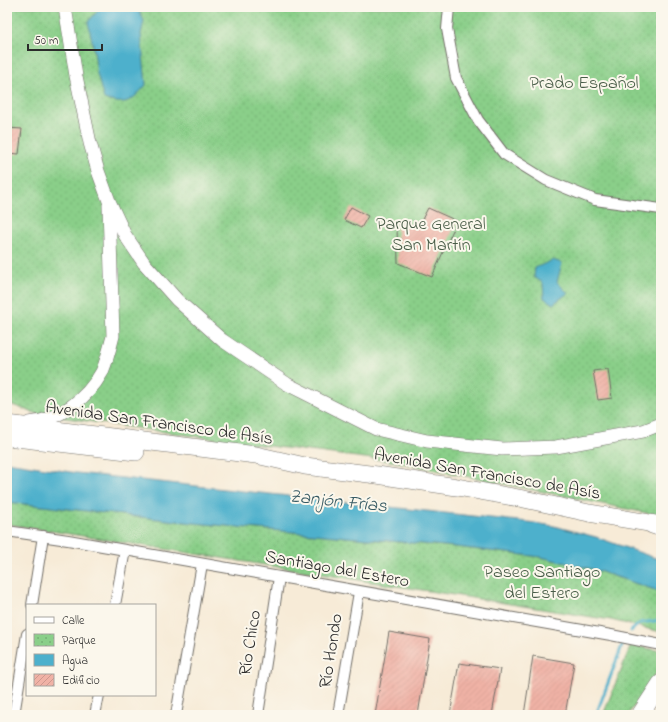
<svg xmlns="http://www.w3.org/2000/svg" width="668" height="722" font-family="'Indie Flower',sans-serif">
<style>
.park{fill:url(#park-dots);stroke:#5a7d5a}
.water{fill:#4db0cc;stroke:#3c6e7c}
.lines{fill:none;stroke-linecap:round;stroke-linejoin:round}
.stream{stroke:#4db0cc;stroke-width:3}
.building{fill:url(#building-hatch)}
.minor-casing{stroke:#726e67;stroke-width:12}
.tertiary-casing{stroke:#726e67;stroke-width:14}
.primary-casing{stroke:#726e67;stroke-width:18}
.trunk-casing{stroke:#726e67;stroke-width:18}
.minor{stroke:#fff;stroke-width:10}
.tertiary{stroke:#fff;stroke-width:13}
.primary{stroke:#fff;stroke-width:17}
.trunk{stroke:#fff;stroke-width:17}
.labels{text-anchor:middle;dominant-baseline:central;stroke-width:4;stroke-linejoin:round;paint-order:stroke}
.park-label{font-size:18px;fill:#485c47;stroke:#fbf7ec}
.street-label{font-size:18px;fill:#2b2b2b;stroke:#fbf7ec}
.water-label{font-size:19px;font-style:italic;fill:#375a63;stroke:#fbf7ec}
</style>
<defs>
<pattern id="park-dots" width="8" height="8" patternUnits="userSpaceOnUse"><rect width="8" height="8" fill="#8acf89"/><path d="M2 2h.1M6 6h.1" fill="none" stroke="#77b276" stroke-width="1.8" stroke-linecap="round"/></pattern>
<pattern id="building-hatch" width="6" height="6" patternUnits="userSpaceOnUse"><rect width="6" height="6" fill="#f0b2a6"/><path d="M-1 1l2-2M0 6l6-6M5 7l2-2" fill="none" stroke="#ce998f"/></pattern>
</defs>
<rect width="100%" height="100%" fill="#fbf7ec"/>
<filter id="ink" filterUnits="userSpaceOnUse"><feTurbulence type="fractalNoise" baseFrequency=".025" numOctaves="2"/><feDisplacementMap in="SourceGraphic" scale="8" xChannelSelector="R" yChannelSelector="G"/><feConvolveMatrix kernelMatrix="1 2 1 2 8 2 1 2 1" color-interpolation-filters="sRGB"/></filter>
<filter id="wash" filterUnits="userSpaceOnUse"><feTurbulence type="fractalNoise" baseFrequency=".012" numOctaves="4" result="noise"/><feDisplacementMap in="SourceGraphic" scale="16" xChannelSelector="R" yChannelSelector="G"/><feGaussianBlur stdDeviation="0.9" result="paint"/><feColorMatrix in="noise" values="0 0 0 0 0 0 0 0 0 0 0 0 0 0 0 0 0 1.4 0 .05"/><feComposite in="paint" operator="in"/></filter>
<g filter="url(#wash)">
<rect width="100%" height="100%" fill="#f7ebd7"/>
<!-- park -->
<g class="park">
<polygon points="7,7 661,7 661,516 397,462 229,441 37,414 7,403"/>
<polygon points="7,502 194,523 456,547 541,557 596,570 661,592 661,632 611,620 7,524"/>
<polygon points="631,645 661,651 661,666 628,715 603,715"/>
</g>
<!-- water -->
<g class="water">
<path d="M 101,7 L 137,7 L 144,21 L 141,34 L 146,85 C 131,102 126,106 104,99 L 97,74 L 94,50 L 88,22 Z"/>
<polygon points="553,260 562,263 557,282 568,293 553,304 544,298 543,283 534,277 535,268"/>
<polygon points="7,462 77,473 528,522 554,526 596,537 661,560 661,592 596,570 541,557 456,547 194,523 7,502"/>
</g>
<g class="lines">
<!-- stream -->
<g class="stream">
<polyline points="631,631 640,623 661,620"/>
<polyline points="596,715 623,643"/>
</g>
</g>
<g id="blocks">
<!-- building -->
<g class="building">
<polygon points="7,128 22,129 19,154 7,153"/>
<polygon points="351,207 368,216 361,228 344,220"/>
<polygon points="428,208 457,221 432,277 398,263 397,227 419,225"/>
<polygon points="608,369 612,398 598,400 593,371"/>
<polygon points="389,632 430,639 418,715 375,715"/>
<polygon points="533,656 574,663 565,715 524,715"/>
<polygon points="459,663 500,669 492,715 450,715"/>
</g>
</g>
</g>
<g filter="url(#ink)">
<use href="#blocks" fill-opacity="0" stroke="#726e67" stroke-width="1"/>
<g class="lines">
<defs>
<g id="minor">
<polyline points="449,7 447,29 456,78 478,120 504,154 546,180 595,200 661,209"/>
<polyline points="7,531 68,540 611,635 661,645"/>
<polyline points="32,605 43,536"/>
<polyline points="115,605 125,550"/>
<polyline points="14,715 27,634"/>
<polyline points="95,715 99,695"/>
<polyline points="176,715 202,564"/>
<polyline points="258,715 279,577"/>
<polyline points="338,715 359,592"/>
</g>
<g id="tertiary">
<polyline points="65,7 76,76 90,143 98,171 109,201 125,235 144,263 177,300 222,340 287,384 376,429 427,441 502,449 556,447 643,431 661,424"/>
<path d="M 29,423 C 59,420 87,399 102,372 C 107,360 110,348 113,336 L 109,206"/>
</g>
<g id="primary">
<polyline points="7,424 256,455 305,466 377,475 457,487 524,499 589,513 661,525"/>
<polyline points="7,437 136,452"/>
</g>
<g id="trunk">
<polyline points="652,525 661,528"/>
<polyline points="640,715 661,683"/>
</g>
</defs>
<!-- minor casing -->
<use href="#minor" class="minor-casing"/>
<!-- tertiary casing -->
<use href="#tertiary" class="tertiary-casing"/>
<!-- primary casing -->
<use href="#primary" class="primary-casing"/>
<!-- trunk casing -->
<use href="#trunk" class="trunk-casing"/>
<!-- minor -->
<use href="#minor" class="minor"/>
<!-- tertiary -->
<use href="#tertiary" class="tertiary"/>
<!-- primary -->
<use href="#primary" class="primary"/>
<!-- trunk -->
<use href="#trunk" class="trunk"/>
</g>
</g>
<g class="labels">
<!-- park labels -->
<g class="park-label">
<text x="584" y="84">Prado Español</text>
<text x="431" y="225">Parque General<tspan x="431" dy="21">San Martín</tspan></text>
<text x="542" y="573">Paseo Santiago<tspan x="542" dy="21">del Estero</tspan></text>
</g>
<!-- street labels -->
<g class="street-label">
<text transform="translate(159 424) rotate(8)">Avenida San Francisco de Asís</text>
<text transform="translate(487 475) rotate(10)">Avenida San Francisco de Asís</text>
<text transform="translate(337 570) rotate(10)">Santiago del Estero</text>
<text transform="translate(251 643) rotate(-81)">Río Chico</text>
<text transform="translate(332 651) rotate(-81)">Río Hondo</text>
</g>
<!-- water labels -->
<g class="water-label">
<text transform="translate(338 502) rotate(6)">Zanjón Frías</text>
</g>
</g>
<!-- margin -->
<rect width="668" height="722" fill="none" stroke="#fbf7ec" stroke-width="24"/>
<!-- legend -->
<rect x="26" y="604" width="130" height="92" fill="#fbf7ec" stroke="#a8a59f"/>
<rect x="34" y="617" width="20" height="6" fill="#ffffff" stroke="#a8a59f"/>
<text x="62" y="624" font-size="12" fill="#2b2b2b">Calle</text>
<rect x="34" y="634" width="20" height="12" fill="url(#park-dots)" stroke="#a8a59f"/>
<text x="62" y="644" font-size="12" fill="#2b2b2b">Parque</text>
<rect x="34" y="654" width="20" height="12" fill="#4db0cc" stroke="#a8a59f"/>
<text x="62" y="664" font-size="12" fill="#2b2b2b">Agua</text>
<rect x="34" y="674" width="20" height="12" fill="url(#building-hatch)" stroke="#a8a59f"/>
<text x="62" y="684" font-size="12" fill="#2b2b2b">Edificio</text>
<!-- scale -->
<path d="M28 44v6h74v-6" fill="none" stroke="#2b2b2b" stroke-width="2"/>
<text x="34" y="44" font-size="12" fill="#2b2b2b" stroke="#fbf7ec" stroke-width="3" paint-order="stroke">50 m</text>
</svg>
